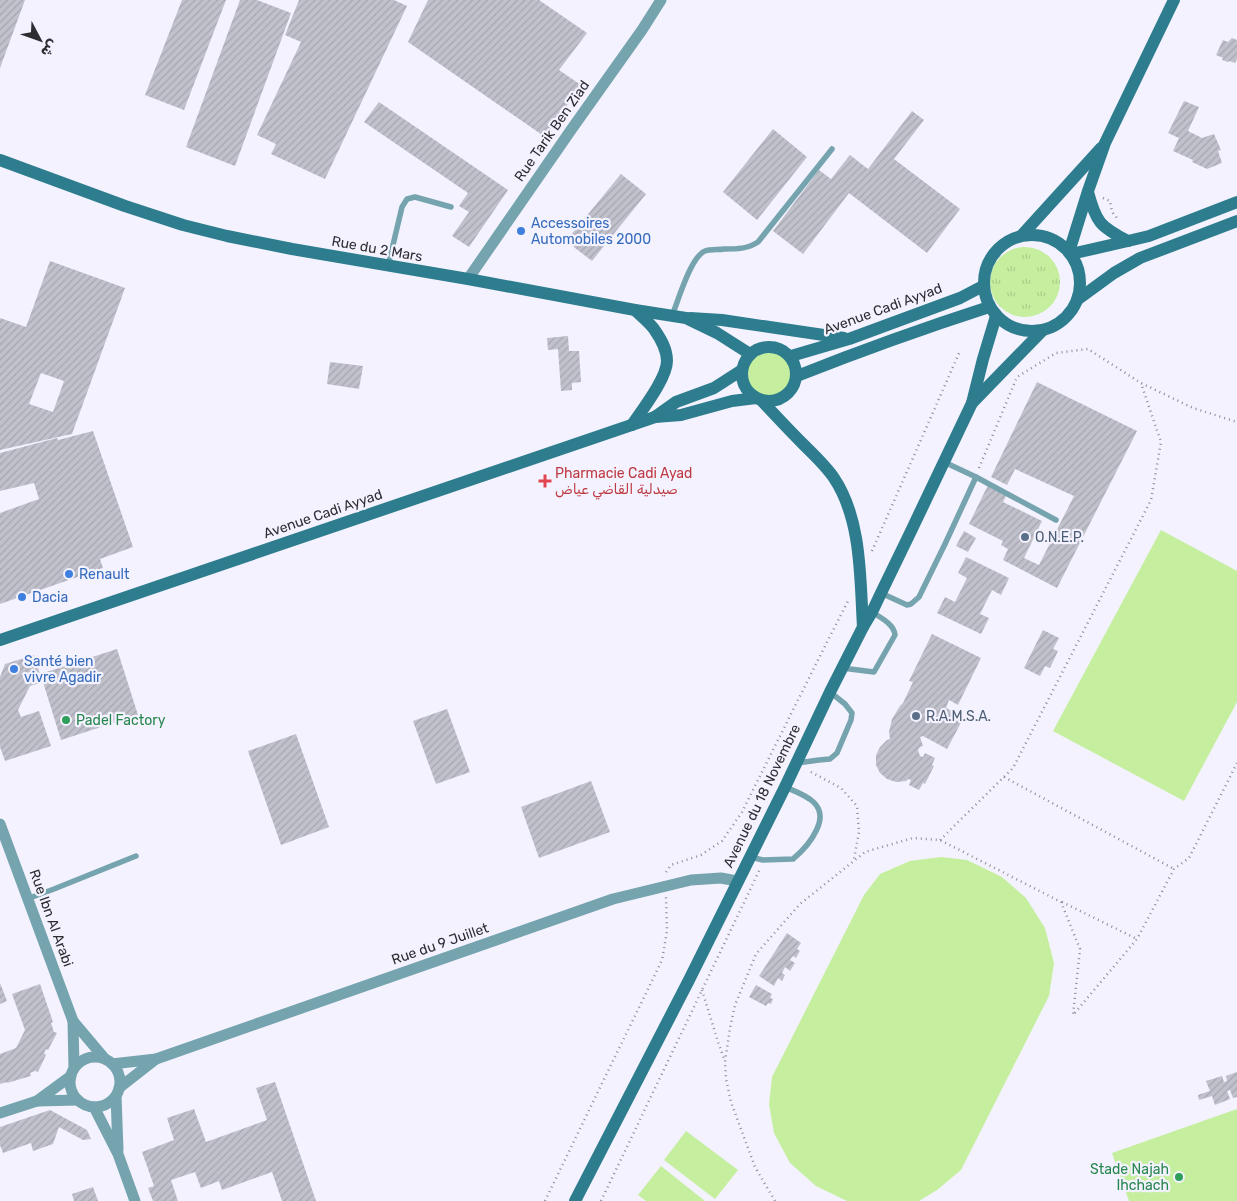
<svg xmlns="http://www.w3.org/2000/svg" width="1237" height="1201" font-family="Rubik,'Noto Naskh Arabic',sans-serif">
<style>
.grass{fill:url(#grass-tufts)}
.park{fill:#c5ef9e}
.building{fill:url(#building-hatch);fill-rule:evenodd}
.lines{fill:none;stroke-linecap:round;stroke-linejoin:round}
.path{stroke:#8e8d95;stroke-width:2.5;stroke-dasharray:1 4;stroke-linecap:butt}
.lane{stroke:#75a4af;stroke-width:5.5}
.street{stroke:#75a4af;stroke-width:11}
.secondary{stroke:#2e7d8e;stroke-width:12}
.shop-dot{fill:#3f7fe0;stroke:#f3f2fe;stroke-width:2}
.health-dot{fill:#e0444e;stroke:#f3f2fe;stroke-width:2}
.service-dot{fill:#5c6f8a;stroke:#f3f2fe;stroke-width:2}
.leisure-dot{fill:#2e9e5b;stroke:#f3f2fe;stroke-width:2}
.labels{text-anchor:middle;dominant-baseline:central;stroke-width:4.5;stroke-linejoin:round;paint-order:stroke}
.street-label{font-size:14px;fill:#2e2d32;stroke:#f3f2fe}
.shop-label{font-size:14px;fill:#366cbe;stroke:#f3f2fe;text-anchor:start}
.health-label{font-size:14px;fill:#be3a42;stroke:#f3f2fe;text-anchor:start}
.service-label{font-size:14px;fill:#4e5e75;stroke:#f3f2fe;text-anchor:start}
.leisure-label{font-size:14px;fill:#27864d;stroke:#f3f2fe;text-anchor:start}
</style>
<defs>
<pattern id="grass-tufts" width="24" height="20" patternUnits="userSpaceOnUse" patternTransform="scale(1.25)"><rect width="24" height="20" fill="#c5ef9e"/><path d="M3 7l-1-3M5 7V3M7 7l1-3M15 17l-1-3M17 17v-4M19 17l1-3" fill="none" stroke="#aacd89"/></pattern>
<pattern id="building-hatch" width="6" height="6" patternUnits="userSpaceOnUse" patternTransform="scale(1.25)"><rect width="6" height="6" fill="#c1c1cc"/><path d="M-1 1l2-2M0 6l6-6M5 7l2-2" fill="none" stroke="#a6a6b0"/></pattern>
</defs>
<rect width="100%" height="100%" fill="#f3f2fe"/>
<!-- grass -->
<circle class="grass" cx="1025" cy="282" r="35"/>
<!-- park -->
<g class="park">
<circle cx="769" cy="375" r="23"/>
<polygon points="1161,530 1237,571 1237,702 1184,801 1053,731"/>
<polygon points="941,857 967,860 1002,877 1026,898 1045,928 1054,963 1049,996 961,1170 937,1190 919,1201 847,1201 816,1186 790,1163 774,1133 769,1104 772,1077 864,895 880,874 910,861"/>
<polygon points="1237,1109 1237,1201 1129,1201 1112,1153"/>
<polygon points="686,1131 738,1170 715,1199 664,1160"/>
<polygon points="661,1166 705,1201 646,1201 638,1195"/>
</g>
<!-- building -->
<g class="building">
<polygon points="0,0 25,0 0,68"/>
<polygon points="182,0 226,0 184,110 145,95"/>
<polygon points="240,0 257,0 291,13 235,166 186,147"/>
<polygon points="299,0 394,0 407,6 325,179 271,154 276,144 257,135 301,42 285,35"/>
<polygon points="428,0 539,0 587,33 559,70 581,85 545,137 408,42"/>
<polygon points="1232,38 1237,40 1237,59 1235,63 1229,61 1228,62 1222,60 1223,58 1216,55 1223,40 1228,42"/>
<polygon points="1184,101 1199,107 1188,131 1202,138 1214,134 1221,150 1218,151 1222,163 1207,169 1192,162 1193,160 1173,151 1179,138 1168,133"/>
<polygon points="379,102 508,190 469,247 452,236 469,212 459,206 468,193 364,122"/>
<polygon points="912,111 924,120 894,159 960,209 927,253 849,193 803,254 773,231 819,170 831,179 850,155 868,169"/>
<polygon points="773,129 807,157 757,220 723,192"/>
<polygon points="621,174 646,194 592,261 566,241"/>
<path d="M 50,261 L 125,288 L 72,434 L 0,450 L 0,318 L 26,327 ZM 41,373 L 64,381 L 53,412 L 29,404 Z"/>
<polygon points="568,336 569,351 579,351 581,382 572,383 572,390 561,391 558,349 548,350 547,338"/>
<polygon points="330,362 363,366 359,389 327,384"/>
<polygon points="1037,382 1137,431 1057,588 1003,560 1008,549 1001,545 1003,541 969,524 988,485 1007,494 1003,502 1042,521 1024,558 1039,565 1074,496 1015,469 1007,485 991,477"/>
<polygon points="93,431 133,547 100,559 103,568 0,604 0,513 39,499 34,483 0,491 0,453 57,438 58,440"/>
<polygon points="964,531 976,538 968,552 956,546"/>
<polygon points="966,557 1009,578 1001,595 992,590 980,614 989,618 981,634 937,613 945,597 955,602 967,578 958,573"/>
<polygon points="1043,630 1059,638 1053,649 1058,651 1050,668 1045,666 1040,676 1024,668"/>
<polygon points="932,634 981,658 958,705 949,700 946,708 964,717 947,749 923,736 920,737 923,746 920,747 918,750 920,756 923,757 925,753 935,758 932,765 934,766 925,784 923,783 919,790 909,785 911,780 908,779 906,781 896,782 887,779 880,773 876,765 876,755 880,747 887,740 890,739 889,732 892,719 900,706 903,703 913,682 909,681"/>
<polygon points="117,649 138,715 61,740 43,682 30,686 18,710 21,717 39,711 51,746 5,761 0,747 0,677 5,664 34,655 40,674"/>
<polygon points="447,709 470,772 436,784 413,721"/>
<polygon points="296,734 329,827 281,845 248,751"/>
<polygon points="591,781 610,832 539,858 521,807"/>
<polygon points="787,933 801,943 797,949 800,951 796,958 793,956 790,960 795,963 790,971 785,967 782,973 785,975 782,981 778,978 774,986 759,976"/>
<polygon points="0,983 7,1001 0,1004"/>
<polygon points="40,984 53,1022 51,1023 54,1032 57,1033 48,1050 46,1049 44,1053 46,1055 38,1072 35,1071 30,1073 31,1076 7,1083 7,1082 0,1084 0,1054 16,1048 25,1030 12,994"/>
<polygon points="756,985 772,994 770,998 773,999 771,1004 768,1003 766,1006 749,997"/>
<polygon points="1237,1072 1237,1097 1233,1098 1230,1090 1227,1091 1230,1099 1215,1105 1212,1096 1199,1100 1198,1095 1210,1091 1206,1081 1222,1076 1224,1082 1227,1081 1226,1076"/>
<polygon points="275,1082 316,1201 282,1201 272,1172 222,1190 219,1181 201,1188 195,1172 171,1180 178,1201 153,1201 148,1188 154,1186 142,1152 174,1140 167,1118 194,1109 206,1142 267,1120 256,1088"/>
<polygon points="50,1110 87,1130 91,1139 83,1140 59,1127 53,1144 33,1151 31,1143 3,1153 0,1145 0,1127"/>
<polygon points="93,1187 98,1201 74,1201 72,1194"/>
</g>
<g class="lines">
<!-- path -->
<g class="path">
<polyline points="1103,198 1110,201 1112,212 1117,218"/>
<polyline points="979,468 1017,377 1056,353 1088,349 1141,383 1193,408 1237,422"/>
<polyline points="872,551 960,351"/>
<polyline points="811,772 841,788 857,806 859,832 854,859"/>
<polyline points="1004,777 1174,869"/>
<polyline points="940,840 1013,768 1151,500 1161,442 1141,383"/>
<polyline points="666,872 671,865 701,855 722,841 742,812 824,648 848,601"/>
<polyline points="1062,902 1137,939"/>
<polyline points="702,990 718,1042 725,1061"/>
<polyline points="545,1201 662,960 667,931 666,897"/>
<polyline points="601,1201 760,869"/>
<polyline points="775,1201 755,1167 731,1102 726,1079 725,1062 730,1028 735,1005 756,954 800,904 865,852 913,838 940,840 1061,902 1080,949 1073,1015 1137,939 1174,869 1189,858 1237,763"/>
</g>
<!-- lane -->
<g class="lane">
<polyline points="388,266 402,207 407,199 415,197 451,207"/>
<path d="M 672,316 C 678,301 691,256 705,251 C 710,249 719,250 724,249 C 737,249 747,249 758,242 L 832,149"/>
<polyline points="944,462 976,477 1056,520"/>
<polyline points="881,593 907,605 911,604 919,597 945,544 976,477"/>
<path d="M 842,668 L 874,672 L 895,635 C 894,624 881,618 872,612"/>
<polyline points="797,763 819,760 830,759 837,753 851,720 852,713 845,704 830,692"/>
<path d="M 750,857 L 763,860 L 793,859 C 804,850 811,842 817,829 C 829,803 804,795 785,787"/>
<polyline points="27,899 54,889 136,856"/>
</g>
<!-- street -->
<g class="street">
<polyline points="468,279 571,130 642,30 661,0"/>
<polyline points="0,824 73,1021 74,1068"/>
<polyline points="73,1021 105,1059"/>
<circle cx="95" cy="1082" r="25"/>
<polyline points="112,1064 156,1059 613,899 691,880 721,878 737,881"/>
<polyline points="119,1088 156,1059"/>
<polyline points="116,1096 118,1150"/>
<polyline points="37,1101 78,1100"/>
<polyline points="94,1107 118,1154 135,1201"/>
<polyline points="0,1113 37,1101 71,1076"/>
</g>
<!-- secondary -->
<g class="secondary">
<polyline points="0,160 125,206 183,225 227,236 292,249 468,279 635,310 686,318 717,333 750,354"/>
<path d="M 1088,192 C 1096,222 1100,227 1128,241"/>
<circle cx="1032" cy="283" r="48"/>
<polyline points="1022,235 1101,148"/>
<polyline points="1069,252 1088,191 1105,143 1174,0"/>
<polyline points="1071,254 1128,241 1149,236 1237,202"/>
<polyline points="1077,300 1114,273 1140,258 1237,221"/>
<polyline points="690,318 722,320 844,338"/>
<circle cx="769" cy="374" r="27"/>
<polyline points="791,356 849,339 960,298 983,286"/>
<path d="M 797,376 C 860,351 924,328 989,307"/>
<path d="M 761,400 C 775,415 789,430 803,444 C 814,455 826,466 834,478 C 862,520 860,579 863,627"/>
<polyline points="972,403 1043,330"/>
<polyline points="655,417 676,402 714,388 742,370"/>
<path d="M 632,425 C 642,410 667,378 667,361 C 667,349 661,339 654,329 C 649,322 641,316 635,310"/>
<polyline points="0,640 655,417 681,415 732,401 756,398"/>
<polyline points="575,1201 689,980 785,787 830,692 863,627 872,612 881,593 912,529 972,403 983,359 996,316"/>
</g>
</g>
<!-- markers -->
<g class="shop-dot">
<circle cx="521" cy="231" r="5"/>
<circle cx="69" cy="574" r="5"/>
<circle cx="22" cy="597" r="5"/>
<circle cx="14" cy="669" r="5"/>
</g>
<path class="health-dot" d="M542.5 473.5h5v5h5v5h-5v5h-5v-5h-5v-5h5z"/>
<g class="service-dot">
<circle cx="1025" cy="537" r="5"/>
<circle cx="916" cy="716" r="5"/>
</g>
<g class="leisure-dot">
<circle cx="66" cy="720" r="5"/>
<circle cx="1179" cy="1177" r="5"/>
</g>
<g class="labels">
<!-- street labels -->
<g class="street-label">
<text transform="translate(552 131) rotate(-55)">Rue Tarik Ben Ziad</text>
<text transform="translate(377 249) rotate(10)">Rue du 2 Mars</text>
<text transform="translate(883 309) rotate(-20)">Avenue Cadi Ayyad</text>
<text transform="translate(323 514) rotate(-19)">Avenue Cadi Ayyad</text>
<text transform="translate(762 796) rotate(-64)">Avenue du 18 Novembre</text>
<text transform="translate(51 918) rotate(70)">Rue Ibn Al Arabi</text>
<text transform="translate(440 944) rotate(-19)">Rue du 9 Juillet</text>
</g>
<!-- shop labels -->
<g class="shop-label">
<text x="531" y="223">Accessoires<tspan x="531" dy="16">Automobiles 2000</tspan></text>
<text x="79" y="574">Renault</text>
<text x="32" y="597">Dacia</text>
<text x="24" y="661">Santé bien<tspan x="24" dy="16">vivre Agadir</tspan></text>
</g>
<!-- health labels -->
<g class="health-label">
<text x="555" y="473">Pharmacie Cadi Ayad<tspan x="555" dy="16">صيدلية القاضي عياض</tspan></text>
</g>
<!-- service labels -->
<g class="service-label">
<text x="1035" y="537">O.N.E.P.</text>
<text x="926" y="716">R.A.M.S.A.</text>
</g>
<!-- leisure labels -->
<g class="leisure-label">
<text x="76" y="720">Padel Factory</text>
<text x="1169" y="1169" text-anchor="end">Stade Najah<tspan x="1169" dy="16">Ihchach</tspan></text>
</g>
</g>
<!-- north arrow -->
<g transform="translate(40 40) rotate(131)" stroke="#f3f2fe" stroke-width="4" paint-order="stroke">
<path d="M0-4L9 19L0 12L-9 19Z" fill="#2e2d32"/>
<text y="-8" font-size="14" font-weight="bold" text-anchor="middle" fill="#2e2d32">ش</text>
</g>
</svg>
